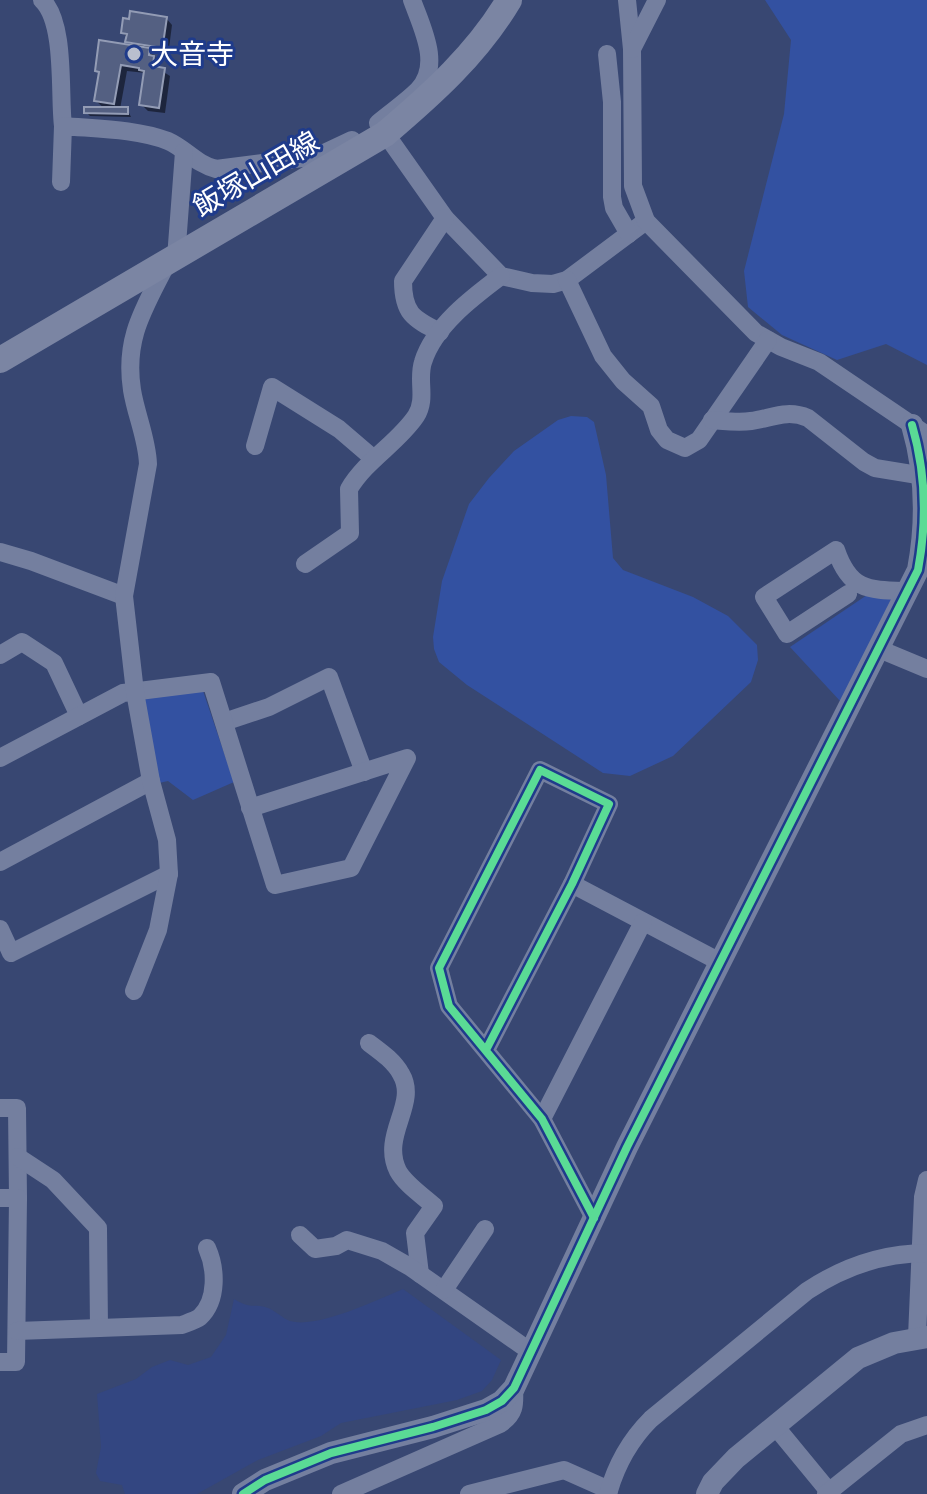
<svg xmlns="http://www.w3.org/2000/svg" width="927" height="1494" font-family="Karla,'Noto Sans JP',sans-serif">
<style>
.green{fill:#3351a1}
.water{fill:#334681}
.shadow{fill:#0007}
.building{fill:#546082;stroke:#939cb5;stroke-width:2}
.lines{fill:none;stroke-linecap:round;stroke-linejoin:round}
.minor{stroke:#747f9f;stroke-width:18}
.tertiary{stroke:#747f9f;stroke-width:22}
.secondary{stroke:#7b85a3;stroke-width:26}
.cycleway-casing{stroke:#1f3b8b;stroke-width:13}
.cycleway{stroke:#5adb95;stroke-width:8}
.poi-dot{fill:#b9bfce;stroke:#1f3b8b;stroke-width:3}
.labels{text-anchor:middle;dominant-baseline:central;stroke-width:6;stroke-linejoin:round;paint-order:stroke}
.poi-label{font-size:28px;fill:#fff;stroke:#1f3b8b;text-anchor:start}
.street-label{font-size:28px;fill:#fff;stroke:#1f3b8b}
</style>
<rect width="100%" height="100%" fill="#384772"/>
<!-- green -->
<g class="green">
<polygon points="765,0 927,0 927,365 886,344 837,360 782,335 748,307 744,271 784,114 791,40"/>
<polygon points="571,416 587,417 594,422 606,475 613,558 623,570 693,597 728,616 757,645 758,660 751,682 673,756 630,776 603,773 467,685 439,662 434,649 433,637 442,581 469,504 489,478 514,451 558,420"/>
<polygon points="867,595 893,599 841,702 790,647"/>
<polygon points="202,688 234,782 193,800 168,781 159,783 142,703 146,694"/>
</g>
<!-- water -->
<path class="water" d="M 403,1289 L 501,1360 L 492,1380 L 482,1391 L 457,1400 L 341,1423 L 321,1436 L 258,1460 L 197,1494 L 125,1494 L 122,1485 L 100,1481 L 96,1473 L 101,1447 L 97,1394 L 136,1379 L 152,1367 L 170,1360 L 188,1365 L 211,1357 L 226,1335 L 234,1299 C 252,1310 254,1303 268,1308 C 276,1311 282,1318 290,1321 C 317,1329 377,1300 403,1289 Z"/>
<!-- shadow -->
<polygon class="shadow" points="166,18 172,25 168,56 150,50 160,64 159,69 170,76 165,113 148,111 141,104 146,73 127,71 120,109 127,109 131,117 90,116 86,112 105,109 96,101 100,74 97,70 133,47 123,32"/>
<!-- building -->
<g class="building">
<polygon points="130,11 167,17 162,51 157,50 157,47 125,42 127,34 121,33 123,18 129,19"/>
<polygon points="99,40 150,48 149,55 154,56 153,66 165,68 159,108 139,105 144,71 139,70 139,68 121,65 114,104 94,101 99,72 95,71"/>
<polygon points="84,107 128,107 128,114 84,113"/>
</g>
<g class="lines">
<!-- minor -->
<g class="minor">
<path d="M 42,0 C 66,23 59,94 63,126"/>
<path d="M 412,0 C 422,28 442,65 418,90 C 406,102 391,112 378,123 L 445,218 L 501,276 L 532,283 L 553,284 L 567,280 L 646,221"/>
<polyline points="627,0 632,49 633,186 646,221 756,333 781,347 819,362 927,435"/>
<polyline points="632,49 657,0"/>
<polyline points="607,54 612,102 612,197 614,208 629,234"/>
<path d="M 61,182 L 63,126 C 98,129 136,129 168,141 C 186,149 196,164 216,169 L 318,156 L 352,140"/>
<polyline points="176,258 184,152"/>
<polyline points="567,280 603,356 623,381 651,406 659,430 667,440 685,448 699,440 768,340"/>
<path d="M 440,332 C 413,319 403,313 403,281 L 445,218"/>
<path d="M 712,420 C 725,421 738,423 751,421 C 772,418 787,409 808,418 L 864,462 L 875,468 L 924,476"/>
<polyline points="255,446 272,387 339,429 374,459"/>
<polyline points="0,552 31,561 124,596"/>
<path d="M 305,564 L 350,533 L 349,489 C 366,460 398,443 416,416 C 427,399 417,380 423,362 C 434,326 473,297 501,276"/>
<path d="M 848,594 L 787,634 L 764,597 L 836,550 C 850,591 868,590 908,591"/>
<polyline points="879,649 927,669"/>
<polyline points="0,655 22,642 54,663 79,716"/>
<polyline points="224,722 269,707 329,677 364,772"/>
<polyline points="0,758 123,693 211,682 275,885 351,868 407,758 250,808"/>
<polyline points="0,862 151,781"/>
<polyline points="572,884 720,962"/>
<polyline points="0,929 11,953 169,874"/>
<path d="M 134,991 L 158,930 L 169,874 L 167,840 L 151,781 L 135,692 L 124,596 L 148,464 C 147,438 136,415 132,390 C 124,338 144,309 166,265"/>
<path d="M 369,1043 C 381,1052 394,1061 401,1074 C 419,1104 380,1135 398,1171 C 405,1184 423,1196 434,1206 L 415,1233 L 420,1274"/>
<polyline points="486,1050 572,884 609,804 540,770 439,968 449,1006 542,1119 594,1218"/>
<polyline points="0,1108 17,1108 18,1198"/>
<polyline points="542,1119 643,922"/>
<polyline points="18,1157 53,1180 98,1228 99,1328"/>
<polyline points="0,1198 18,1198 16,1362 0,1362"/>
<polyline points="300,1235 315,1249 336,1246 347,1240 382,1251 410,1267 531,1352"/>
<polyline points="444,1290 485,1229"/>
<path d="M 17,1331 L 182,1325 C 187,1323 196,1320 200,1317 C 218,1300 216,1268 207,1248"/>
<polyline points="917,1337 923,1197 927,1180"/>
<polyline points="775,1426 831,1494"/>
<path d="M 341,1494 L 500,1424 C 515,1414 515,1405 514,1388"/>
<polyline points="469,1494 564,1470 609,1490"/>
<path d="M 608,1494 C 616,1465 630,1440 651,1419 L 807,1291 C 843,1267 883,1253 927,1253"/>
<polyline points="826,1494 901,1434 927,1425"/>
</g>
<!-- tertiary -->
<g class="tertiary">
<path d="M 243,1494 L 265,1480 L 331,1453 L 433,1427 L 486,1410 L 502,1401 L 514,1388 L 627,1147 L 918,570 C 927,522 926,473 912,425"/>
<polyline points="707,1494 713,1482 736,1458 858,1358 894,1343 927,1337"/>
</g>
<!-- secondary -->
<path class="secondary" d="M 0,360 L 385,134 C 432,94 477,54 509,0"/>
<defs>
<g id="cycleway">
<polyline points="486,1050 572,884 609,804 540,770 439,968 449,1006 542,1119 594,1218"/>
<path d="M 243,1494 L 265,1480 L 331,1453 L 433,1427 L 486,1410 L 502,1401 L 514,1388 L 627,1147 L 918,570 C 927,522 926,473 912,425"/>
</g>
</defs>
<!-- cycleway casing -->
<use href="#cycleway" class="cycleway-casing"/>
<!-- cycleway -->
<use href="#cycleway" class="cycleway"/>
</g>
<!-- markers -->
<circle class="poi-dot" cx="134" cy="54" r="8"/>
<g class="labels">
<!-- poi labels -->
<g class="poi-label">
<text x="150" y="54">大音寺</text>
</g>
<!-- street labels -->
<g class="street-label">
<text transform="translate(256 174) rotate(-30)">飯塚山田線</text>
</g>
</g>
</svg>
